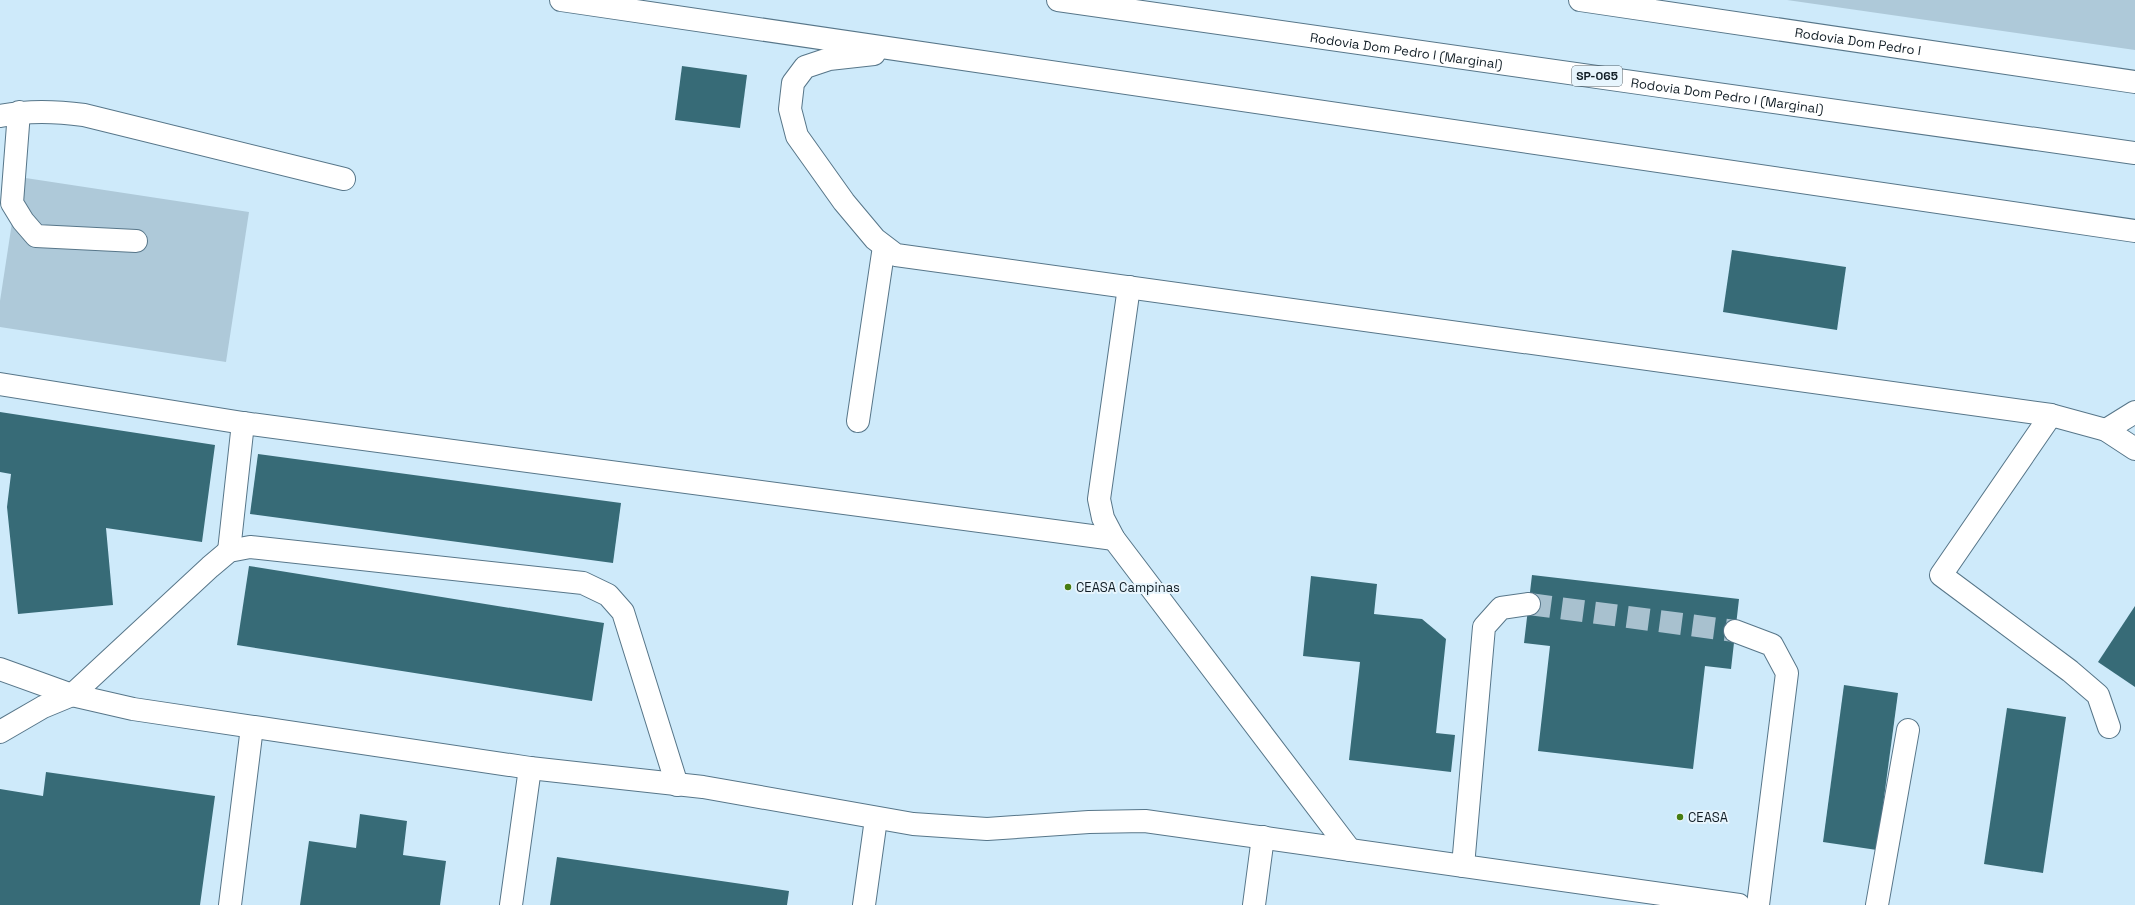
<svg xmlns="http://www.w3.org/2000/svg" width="2135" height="905" font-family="'Space Grotesk',sans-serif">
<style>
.green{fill:#aec9d9}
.building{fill:#376b77}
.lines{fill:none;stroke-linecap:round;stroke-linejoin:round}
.minor-tunnel{stroke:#a8c1cf;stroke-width:22;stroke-dasharray:22 11;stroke-linecap:butt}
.minor-casing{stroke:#577689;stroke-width:24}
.highway-casing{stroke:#577689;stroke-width:24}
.minor{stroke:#fff;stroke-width:22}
.highway{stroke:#fff;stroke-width:22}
.poi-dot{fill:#477d11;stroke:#e7f5fd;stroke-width:1.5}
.labels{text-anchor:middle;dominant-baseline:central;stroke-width:4;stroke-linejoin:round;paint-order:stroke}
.shield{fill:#e7f5fd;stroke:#515e66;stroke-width:1}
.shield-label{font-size:12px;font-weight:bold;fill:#111d25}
.street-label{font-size:13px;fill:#111d25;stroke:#e7f5fd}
.poi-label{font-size:13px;fill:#111d25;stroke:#e7f5fd;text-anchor:start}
</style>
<rect width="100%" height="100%" fill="#ceeafa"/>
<!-- green -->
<g class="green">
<polygon points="1787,0 2135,0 2135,50"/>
<polygon points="19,177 249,212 226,362 0,327 0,301"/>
</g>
<!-- building -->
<g class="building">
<polygon points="682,66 747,75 740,128 675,120"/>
<polygon points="1732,250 1846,267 1837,330 1723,312"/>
<polygon points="0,412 215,445 202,542 106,528 113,605 18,614 7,507 11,474 0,472"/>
<polygon points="258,454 621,503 613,563 250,514"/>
<polygon points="249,566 604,623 592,701 237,645"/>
<polygon points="1532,575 1739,599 1731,669 1705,666 1693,769 1538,751 1550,646 1524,643"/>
<polygon points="1311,576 1377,584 1374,614 1422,619 1446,639 1436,733 1455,735 1451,772 1349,760 1360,662 1303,656"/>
<polygon points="2135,606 2135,687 2098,662"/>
<polygon points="1844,685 1898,693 1877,850 1823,842"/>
<polygon points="2007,708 2066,717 2043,873 1984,864"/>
<polygon points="46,772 215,796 200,905 0,905 0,789 43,796"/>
<polygon points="360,814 407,821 403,855 446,861 440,905 300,905 309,841 356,848"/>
<polygon points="557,857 789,891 787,905 550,905"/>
</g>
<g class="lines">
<!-- minor-tunnel -->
<polyline class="minor-tunnel" points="1529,604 1735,631"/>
<defs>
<g id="minor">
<polyline points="561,0 2135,231"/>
<polyline points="874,54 829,59 805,67 793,83 790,109 797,136 844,202 875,239 896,255 2051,415 2106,430 2135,449"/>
<polyline points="19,112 12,203 23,221 36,236 136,241"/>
<path d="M 0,116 C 28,110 55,111 84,115 L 344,179"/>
<polyline points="1129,287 1099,499 1103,518 1114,539 1350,850"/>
<polyline points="0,384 243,423 1114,539"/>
<polyline points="2051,415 1941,575 2070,671 2098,695 2109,727"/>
<polyline points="858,421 883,253"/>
<polyline points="2106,430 2135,412"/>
<polyline points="229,551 243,423"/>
<polyline points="1735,631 1772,645 1787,673 1758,905"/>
<polyline points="0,669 72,695 133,709 530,768 703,787 913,824 987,829 1089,822 1145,821 1739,905"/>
<polyline points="0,732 43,707 72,695 210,567 229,551 250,547 583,583 608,595 623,612 677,785"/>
<polyline points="1463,866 1484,627 1501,608 1529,604"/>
<polyline points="230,905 252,727"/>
<polyline points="511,905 530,768"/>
<polyline points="864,905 876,819"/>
<polyline points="1254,905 1263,837"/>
<polyline points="1877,905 1908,730"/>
</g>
<g id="highway">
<path id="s1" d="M 1058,0 C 1417,54 1776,101 2135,153"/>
<path id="s2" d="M 1580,0 L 2135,82"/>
</g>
</defs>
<!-- minor casing -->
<use href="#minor" class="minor-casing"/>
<!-- highway casing -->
<use href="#highway" class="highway-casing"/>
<!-- minor -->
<use href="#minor" class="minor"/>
<!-- highway -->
<use href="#highway" class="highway"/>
</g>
<!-- markers -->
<g class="poi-dot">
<circle cx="1068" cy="587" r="4"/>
<circle cx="1680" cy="817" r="4"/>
</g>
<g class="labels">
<!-- shield labels -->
<rect class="shield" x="1572" y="66" width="50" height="20" rx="3"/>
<g class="shield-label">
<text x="1597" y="76">SP-065</text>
</g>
<!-- street labels -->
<g class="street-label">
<text stroke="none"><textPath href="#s2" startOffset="281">Rodovia Dom Pedro I</textPath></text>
<text stroke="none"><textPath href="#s1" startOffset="352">Rodovia Dom Pedro I (Marginal)</textPath></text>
<text stroke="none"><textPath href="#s1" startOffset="676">Rodovia Dom Pedro I (Marginal)</textPath></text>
</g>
<!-- poi labels -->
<g class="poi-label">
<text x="1076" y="587">CEASA Campinas</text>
<text x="1688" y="817">CEASA</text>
</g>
</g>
</svg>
